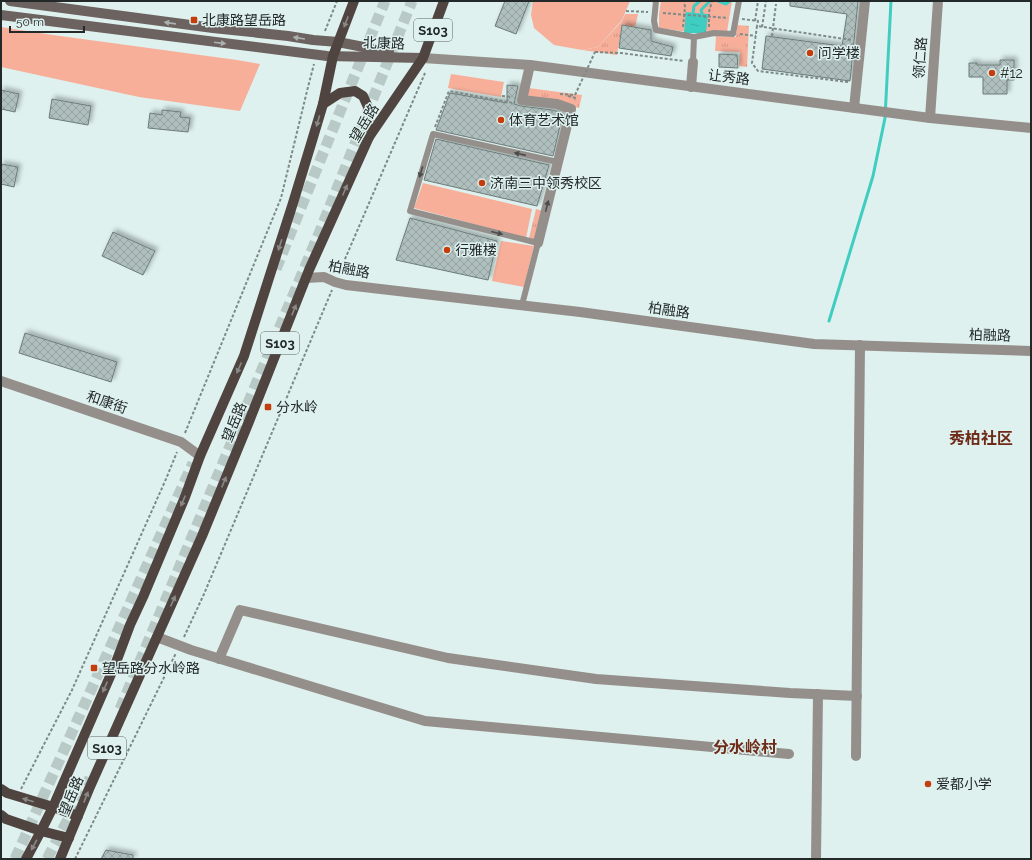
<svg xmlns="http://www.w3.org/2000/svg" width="1032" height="860" font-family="Raleway,'Noto Sans SC',sans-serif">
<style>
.grass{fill:url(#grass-tufts)}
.green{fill:#f7af9a}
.water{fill:url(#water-ripples)}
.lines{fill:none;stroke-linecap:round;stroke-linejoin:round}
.stream{stroke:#3fcdc1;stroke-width:3}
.building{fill:url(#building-cross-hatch);stroke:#6c7c7a;filter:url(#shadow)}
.trunk-tunnel{stroke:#b8c9c6;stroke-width:11;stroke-dasharray:11 5.5;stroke-linecap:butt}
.path{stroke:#7d8a88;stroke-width:2;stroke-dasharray:3 2;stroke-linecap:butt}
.service{stroke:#958f8c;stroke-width:6}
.minor{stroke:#958f8c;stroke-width:10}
.tertiary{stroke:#958f8c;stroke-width:10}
.secondary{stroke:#6c6260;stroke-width:10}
.primary{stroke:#4f4440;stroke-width:10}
.path-bridge{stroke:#7d8a88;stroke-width:2;stroke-dasharray:3 2;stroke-linecap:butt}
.oneway{fill:#888986}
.oneway2{fill:#abb1ae}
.oneway3{fill:#4a4d4b}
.poi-dot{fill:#c53d0c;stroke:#def1ee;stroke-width:1.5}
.labels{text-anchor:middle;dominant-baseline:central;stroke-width:3;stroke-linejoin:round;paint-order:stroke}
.shield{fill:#def1ee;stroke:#5a6563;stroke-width:1}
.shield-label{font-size:13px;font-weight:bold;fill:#222928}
.poi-label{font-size:14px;fill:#222928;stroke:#def1ee;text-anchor:start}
.street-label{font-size:14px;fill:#222928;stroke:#def1ee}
.quarter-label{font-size:16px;font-weight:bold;fill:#6d2b18;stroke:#def1ee}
</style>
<defs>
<pattern id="grass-tufts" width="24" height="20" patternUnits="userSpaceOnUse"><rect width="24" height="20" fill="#f7af9a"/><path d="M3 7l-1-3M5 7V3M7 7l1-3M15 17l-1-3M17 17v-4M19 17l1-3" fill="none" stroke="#d39785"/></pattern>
<pattern id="water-ripples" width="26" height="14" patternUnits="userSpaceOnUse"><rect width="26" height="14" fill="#3fcdc1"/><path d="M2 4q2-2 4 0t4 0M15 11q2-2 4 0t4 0" fill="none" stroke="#37b0a6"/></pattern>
<pattern id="building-cross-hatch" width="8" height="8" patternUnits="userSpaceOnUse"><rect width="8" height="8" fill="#aebfbd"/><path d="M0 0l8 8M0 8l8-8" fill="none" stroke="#95a4a2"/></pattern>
<filter id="shadow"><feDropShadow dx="3" dy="-3" stdDeviation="2" flood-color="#0004"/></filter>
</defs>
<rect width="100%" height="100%" fill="#def1ee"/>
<!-- grass -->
<g class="grass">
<polygon points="625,14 638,14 635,28 622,25 617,55 582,50 598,47 622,21"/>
<polygon points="737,25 749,26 747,67 739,66 740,52 715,51 716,36 736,37"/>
<polygon points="528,88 582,95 579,108 526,96"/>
<polygon points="536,209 543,211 536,240 529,238"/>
</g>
<!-- green -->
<g class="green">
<polygon points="533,1 630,1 622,20 598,47 582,50 554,45 534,28 531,15"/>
<polygon points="661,1 732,1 727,32 714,31 688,32 659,28 659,14"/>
<polygon points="1,27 53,35 237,60 260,64 240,111 139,97 1,67"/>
<polygon points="451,74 504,82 501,97 448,88"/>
<polygon points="423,183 532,209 526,238 414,208"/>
<polygon points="501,241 534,246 524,287 492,281"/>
</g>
<!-- water -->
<polygon class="water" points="686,12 708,14 706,33 684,33"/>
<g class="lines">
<!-- stream -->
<g class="stream">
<polyline points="718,1 726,4 730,1"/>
<polyline points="693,13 694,6 700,1"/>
<polyline points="702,13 701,10 710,1"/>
<polyline points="829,321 873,176 885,118 891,1"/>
</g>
</g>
<!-- building -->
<g class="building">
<polygon points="505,1 529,1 516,34 495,26"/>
<polygon points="790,1 858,1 850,81 762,69 766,36 842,46 847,14 790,6"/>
<polygon points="622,25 651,30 651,41 673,47 671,56 619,48"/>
<polygon points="719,54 737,55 738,68 719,67"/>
<polygon points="1000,60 1014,60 1014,80 1007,80 1007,94 983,94 983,77 969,77 969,63 977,63 977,65 1000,65"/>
<polygon points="507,85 518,86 514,104 521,106 552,110 563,113 553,156 436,130 450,93 507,103"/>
<polygon points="1,90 19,94 15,112 1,109"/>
<polygon points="52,99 91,106 88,125 49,118"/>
<polygon points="162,110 181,112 180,117 190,118 188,132 148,128 150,113 162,115"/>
<polygon points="436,139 549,165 537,206 424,180"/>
<polygon points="1,164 18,167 14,187 1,184"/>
<polygon points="410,218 497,241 488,280 396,260"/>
<polygon points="113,232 155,251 143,275 102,256"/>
<polygon points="25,333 117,362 111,382 19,353"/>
<polygon points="106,850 133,855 133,859 101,859"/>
</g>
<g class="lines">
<!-- trunk-tunnel -->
<g class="trunk-tunnel">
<polyline points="276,269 385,1"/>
<polyline points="120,709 320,231 412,1"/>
<polyline points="15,859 193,463"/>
<polyline points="47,859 90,778"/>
</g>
<!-- path -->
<g class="path">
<polyline points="626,11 648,12"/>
<polyline points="663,13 728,18"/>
<polyline points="742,19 758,21 757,26"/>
<polyline points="755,21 758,1"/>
<polyline points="683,27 685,7 684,1"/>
<polyline points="709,27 709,12 712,1"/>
<polyline points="762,27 766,1"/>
<polyline points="325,31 337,1"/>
<polyline points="740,34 756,36"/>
<polyline points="772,36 776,4"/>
<polyline points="595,52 621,53 684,61"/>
<polyline points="848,82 758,71 752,63 757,26 852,40"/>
<polyline points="560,94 575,95"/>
<polyline points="502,96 512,97"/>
<polyline points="568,96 576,98 575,100"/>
<polyline points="435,127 449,91 513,103"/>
<polyline points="339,273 425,73"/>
<polyline points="185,433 281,198 308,87 314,64"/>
<polyline points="184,637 204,594 332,290"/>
<polyline points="21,789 72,690 166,479 177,452"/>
<polyline points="75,859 176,653"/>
</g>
<!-- service -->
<g class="service">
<polyline points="656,1 654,21 656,30 694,37"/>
<polyline points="693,62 694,37 714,33 733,34 739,1"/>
<polyline points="522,305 538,243 410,211 433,134 558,162"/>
</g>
<!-- minor -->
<g class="minor">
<polyline points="530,65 522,100 557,104 571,109 538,243"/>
<polyline points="691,87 693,62"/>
<polyline points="854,108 865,1"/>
<polyline points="157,637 191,650 425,721 789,754"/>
<polyline points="219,659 240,610 448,658 596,679 790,693 857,696"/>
<polyline points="856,756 860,345"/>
<polyline points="816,859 818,694"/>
</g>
<!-- tertiary -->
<g class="tertiary">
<polyline points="423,58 530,65 930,118 1031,128"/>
<polyline points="930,118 938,1"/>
<polyline points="306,278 324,277 335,282 346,285 580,312 814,344 1031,351"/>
<polyline points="1,381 181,442 200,456"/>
</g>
<!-- secondary -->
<g class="secondary">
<polyline points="10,1 213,28 288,36 313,40 338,42 389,52"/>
<polyline points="1,15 327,56 423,58"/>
</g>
<!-- primary -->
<g class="primary">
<polyline points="323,104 340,93 355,91 363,96 368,107 369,137"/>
<polyline points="1,789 7,793 53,807 78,816"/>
<polyline points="1,815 6,819 41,831 69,838"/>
<polyline points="26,859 41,831 53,807 115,665 130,625 143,597 185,497 200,456 244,356 293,203 311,144 323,104 333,56 354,1"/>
<polyline points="60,859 89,789 202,536 248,424 309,270 369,137 423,58 444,1"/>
</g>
<!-- path-bridge -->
<polyline class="path-bridge" points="575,95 595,52"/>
</g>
<!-- one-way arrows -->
<defs><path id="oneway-solid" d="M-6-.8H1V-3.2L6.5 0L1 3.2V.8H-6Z"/></defs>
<g class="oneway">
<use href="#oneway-solid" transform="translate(346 22) rotate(111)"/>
<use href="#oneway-solid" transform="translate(318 121) rotate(106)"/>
<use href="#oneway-solid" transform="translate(345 190) rotate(-66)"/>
<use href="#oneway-solid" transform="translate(280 245) rotate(108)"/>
<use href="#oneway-solid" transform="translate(294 310) rotate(-68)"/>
<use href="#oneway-solid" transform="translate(239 368) rotate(114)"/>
<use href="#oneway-solid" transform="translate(224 482) rotate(-68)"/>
<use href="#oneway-solid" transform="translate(183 501) rotate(113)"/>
<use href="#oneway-solid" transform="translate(173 601) rotate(-66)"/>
<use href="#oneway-solid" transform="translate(105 687) rotate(114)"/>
<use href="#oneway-solid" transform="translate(86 797) rotate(-69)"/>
<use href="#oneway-solid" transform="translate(28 800) rotate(-164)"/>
<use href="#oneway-solid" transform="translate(34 845) rotate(119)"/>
</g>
<g class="oneway2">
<use href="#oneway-solid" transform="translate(170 23) rotate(-172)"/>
<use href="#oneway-solid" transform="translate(299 38) rotate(-171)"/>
<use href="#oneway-solid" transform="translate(220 43) rotate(7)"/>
</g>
<g class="oneway3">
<use href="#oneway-solid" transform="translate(520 154) rotate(-167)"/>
<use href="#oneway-solid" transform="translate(421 172) rotate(107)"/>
<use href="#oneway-solid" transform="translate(547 206) rotate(-76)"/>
<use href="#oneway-solid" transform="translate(497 233) rotate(14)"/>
</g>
<!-- markers -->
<g class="poi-dot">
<rect x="190" y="16" width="8" height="8" rx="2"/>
<circle cx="810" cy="53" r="4"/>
<circle cx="992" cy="73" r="4"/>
<circle cx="501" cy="120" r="4"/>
<circle cx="482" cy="183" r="4"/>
<circle cx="447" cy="250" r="4"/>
<rect x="264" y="403" width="8" height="8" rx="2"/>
<rect x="90" y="664" width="8" height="8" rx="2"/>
<circle cx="928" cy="784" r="4"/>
</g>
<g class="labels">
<!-- shield labels -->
<g class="shield">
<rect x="414" y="19" width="38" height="22" rx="3"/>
<rect x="261" y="332" width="38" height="22" rx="3"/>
<rect x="88" y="737" width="38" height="22" rx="3"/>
</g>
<g class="shield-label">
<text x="433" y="30">S103</text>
<text x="280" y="343">S103</text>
<text x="107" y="748">S103</text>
</g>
<!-- poi labels -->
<g class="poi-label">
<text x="202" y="20">北康路望岳路</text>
<text x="818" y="53">问学楼</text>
<text x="1000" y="73">#12</text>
<text x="509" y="120">体育艺术馆</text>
<text x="490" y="183">济南三中领秀校区</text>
<text x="455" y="250">行雅楼</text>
<text x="276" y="407">分水岭</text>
<text x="102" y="668">望岳路分水岭路</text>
<text x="936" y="784">爱都小学</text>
</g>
<!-- street labels -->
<g class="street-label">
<text transform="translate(384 43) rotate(2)">北康路</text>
<text transform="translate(920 58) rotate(-86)">领仁路</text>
<text transform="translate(729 77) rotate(7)">让秀路</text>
<text transform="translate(364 123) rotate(-59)">望岳路</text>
<text transform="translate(349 269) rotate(11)">柏融路</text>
<text transform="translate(669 310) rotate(8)">柏融路</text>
<text transform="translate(990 335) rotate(2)">柏融路</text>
<text transform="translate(107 402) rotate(19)">和康街</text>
<text transform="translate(234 422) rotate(-68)">望岳路</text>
<text transform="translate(71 796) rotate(-67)">望岳路</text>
</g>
<!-- quarter labels -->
<g class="quarter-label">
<text x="981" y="438">秀柏社区</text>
<text x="745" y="747">分水岭村</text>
</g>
</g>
<!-- border -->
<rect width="1032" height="860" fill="none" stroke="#222928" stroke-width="4"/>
<!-- scale -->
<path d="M10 26v6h74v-6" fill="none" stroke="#222928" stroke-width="2"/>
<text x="16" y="26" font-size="12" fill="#222928" stroke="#def1ee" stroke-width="3" paint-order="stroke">50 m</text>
</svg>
